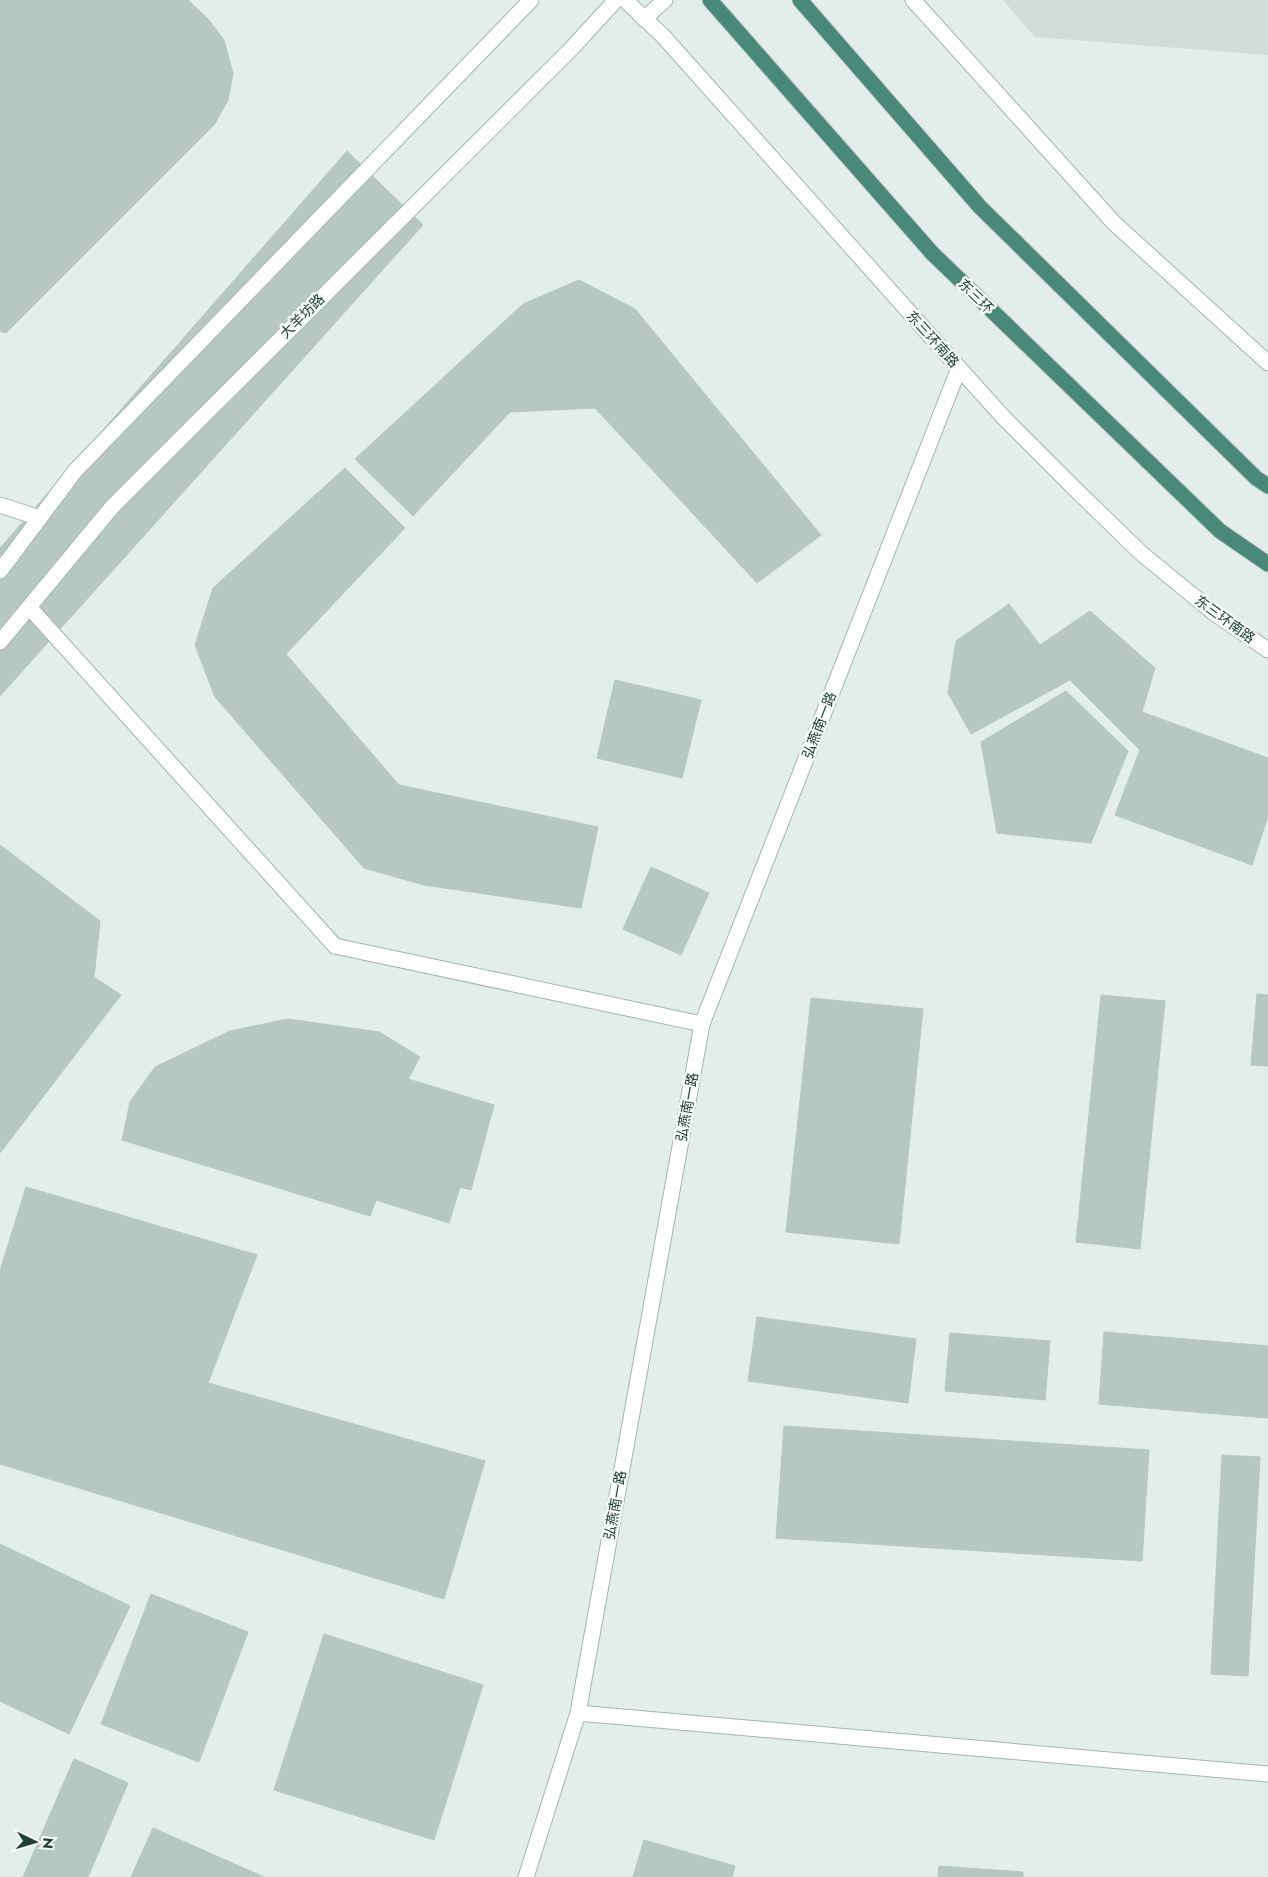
<svg xmlns="http://www.w3.org/2000/svg" width="1268" height="1877" font-family="Jost,'Noto Sans SC',sans-serif">
<style>
.built{fill:#d1ddd7}
.building{fill:#b8c8c1;stroke:#b5c7bf}
.lines{fill:none;stroke-linecap:round;stroke-linejoin:round}
.minor-casing{stroke:#a5b5b0;stroke-width:17}
.tertiary-casing{stroke:#a5b5b0;stroke-width:17}
.secondary-casing{stroke:#a1b9b0;stroke-width:17}
.trunk-casing{stroke:#c1c9c7;stroke-width:17}
.minor{stroke:#fff;stroke-width:15}
.tertiary{stroke:#fff;stroke-width:15}
.secondary{stroke:#fff;stroke-width:15}
.trunk{stroke:#4a8878;stroke-width:15}
.labels{text-anchor:middle;dominant-baseline:central;stroke-width:5;stroke-linejoin:round;paint-order:stroke}
.street-label{font-size:14px;fill:#223f37;stroke:#f4f9f7}
</style>
<rect width="100%" height="100%" fill="#e3ede9"/>
<!-- built -->
<polygon class="built" points="1003,0 1268,0 1268,55 1035,37"/>
<!-- building -->
<g class="building">
<polygon points="0,0 188,0 208,19 224,40 233,74 228,100 214,125 6,333 0,331"/>
<polygon points="347,151 423,225 0,696 0,548"/>
<polygon points="579,280 635,309 821,535 757,583 595,408 510,412 413,516 355,459 523,304"/>
<polygon points="345,468 405,528 286,654 399,785 598,827 581,908 424,885 364,868 215,697 195,645 213,588"/>
<polygon points="1009,604 1040,645 1090,611 1155,668 1142,712 1268,758 1268,816 1252,865 1115,815 1140,750 1070,680 971,734 948,693 956,641"/>
<polygon points="615,680 701,700 682,778 597,758"/>
<polygon points="1066,691 1128,751 1091,843 997,833 981,742"/>
<polygon points="0,845 100,921 94,977 121,995 0,1153"/>
<polygon points="651,867 709,893 681,955 623,929"/>
<polygon points="1257,994 1268,995 1268,1066 1251,1065"/>
<polygon points="1101,995 1165,1001 1140,1249 1076,1242"/>
<polygon points="811,998 923,1009 899,1244 786,1232"/>
<polygon points="288,1019 379,1032 420,1057 408,1079 494,1105 471,1190 460,1187 449,1223 376,1200 370,1216 122,1140 130,1102 155,1067 230,1031"/>
<polygon points="26,1187 257,1255 208,1383 485,1461 444,1599 0,1464 0,1271"/>
<polygon points="757,1317 916,1339 908,1403 748,1381"/>
<polygon points="1104,1332 1268,1346 1268,1418 1099,1404"/>
<polygon points="950,1333 1050,1341 1045,1400 945,1391"/>
<polygon points="784,1426 1149,1450 1142,1561 776,1538"/>
<polygon points="1222,1455 1260,1457 1248,1676 1211,1674"/>
<polygon points="0,1544 130,1606 69,1734 0,1701"/>
<polygon points="151,1594 248,1632 199,1762 101,1724"/>
<polygon points="324,1634 483,1685 434,1840 274,1790"/>
<polygon points="74,1759 128,1783 88,1877 23,1877"/>
<polygon points="153,1828 264,1877 131,1877"/>
<polygon points="644,1840 735,1866 732,1877 633,1877"/>
<polygon points="939,1866 1023,1872 1023,1877 938,1877"/>
</g>
<g class="lines">
<defs>
<polyline id="minor" points="578,1713 1268,1774"/>
<g id="tertiary">
<polyline points="625,0 663,36 959,368 1004,418 1073,487 1141,553 1214,613 1268,650"/>
<polyline points="913,0 1114,223 1268,363"/>
<polyline points="644,19 665,0"/>
<polyline points="0,505 40,518"/>
<polyline points="29,607 335,946 702,1024"/>
<polyline points="526,1877 578,1713 702,1024 959,368"/>
</g>
<g id="secondary">
<polyline points="0,571 75,471 531,0"/>
<polyline points="0,642 112,507 572,48 616,0"/>
</g>
<g id="trunk">
<polyline points="710,0 932,253 1220,531 1268,564"/>
<polyline points="800,0 980,207 1256,478 1268,486"/>
</g>
</defs>
<!-- minor casing -->
<use href="#minor" class="minor-casing"/>
<!-- tertiary casing -->
<use href="#tertiary" class="tertiary-casing"/>
<!-- secondary casing -->
<use href="#secondary" class="secondary-casing"/>
<!-- trunk casing -->
<use href="#trunk" class="trunk-casing"/>
<!-- minor -->
<use href="#minor" class="minor"/>
<!-- tertiary -->
<use href="#tertiary" class="tertiary"/>
<!-- secondary -->
<use href="#secondary" class="secondary"/>
<!-- trunk -->
<use href="#trunk" class="trunk"/>
</g>
<g class="labels">
<!-- street labels -->
<g class="street-label">
<text transform="translate(976 296) rotate(44)">东三环</text>
<text transform="translate(302 316) rotate(-45)">大羊坊路</text>
<text transform="translate(933 339) rotate(48)">东三环南路</text>
<text transform="translate(1225 619) rotate(36)">东三环南路</text>
<text transform="translate(819 725) rotate(-69)">弘燕南一路</text>
<text transform="translate(687 1107) rotate(-80)">弘燕南一路</text>
<text transform="translate(615 1505) rotate(-80)">弘燕南一路</text>
</g>
</g>
<!-- north arrow -->
<g transform="translate(35 1842) rotate(95)" stroke="#f4f9f7" stroke-width="4" paint-order="stroke">
<path d="M0-4L9 19L0 12L-9 19Z" fill="#223f37"/>
<text y="-8" font-size="14" font-weight="bold" text-anchor="middle" fill="#223f37">N</text>
</g>
</svg>
